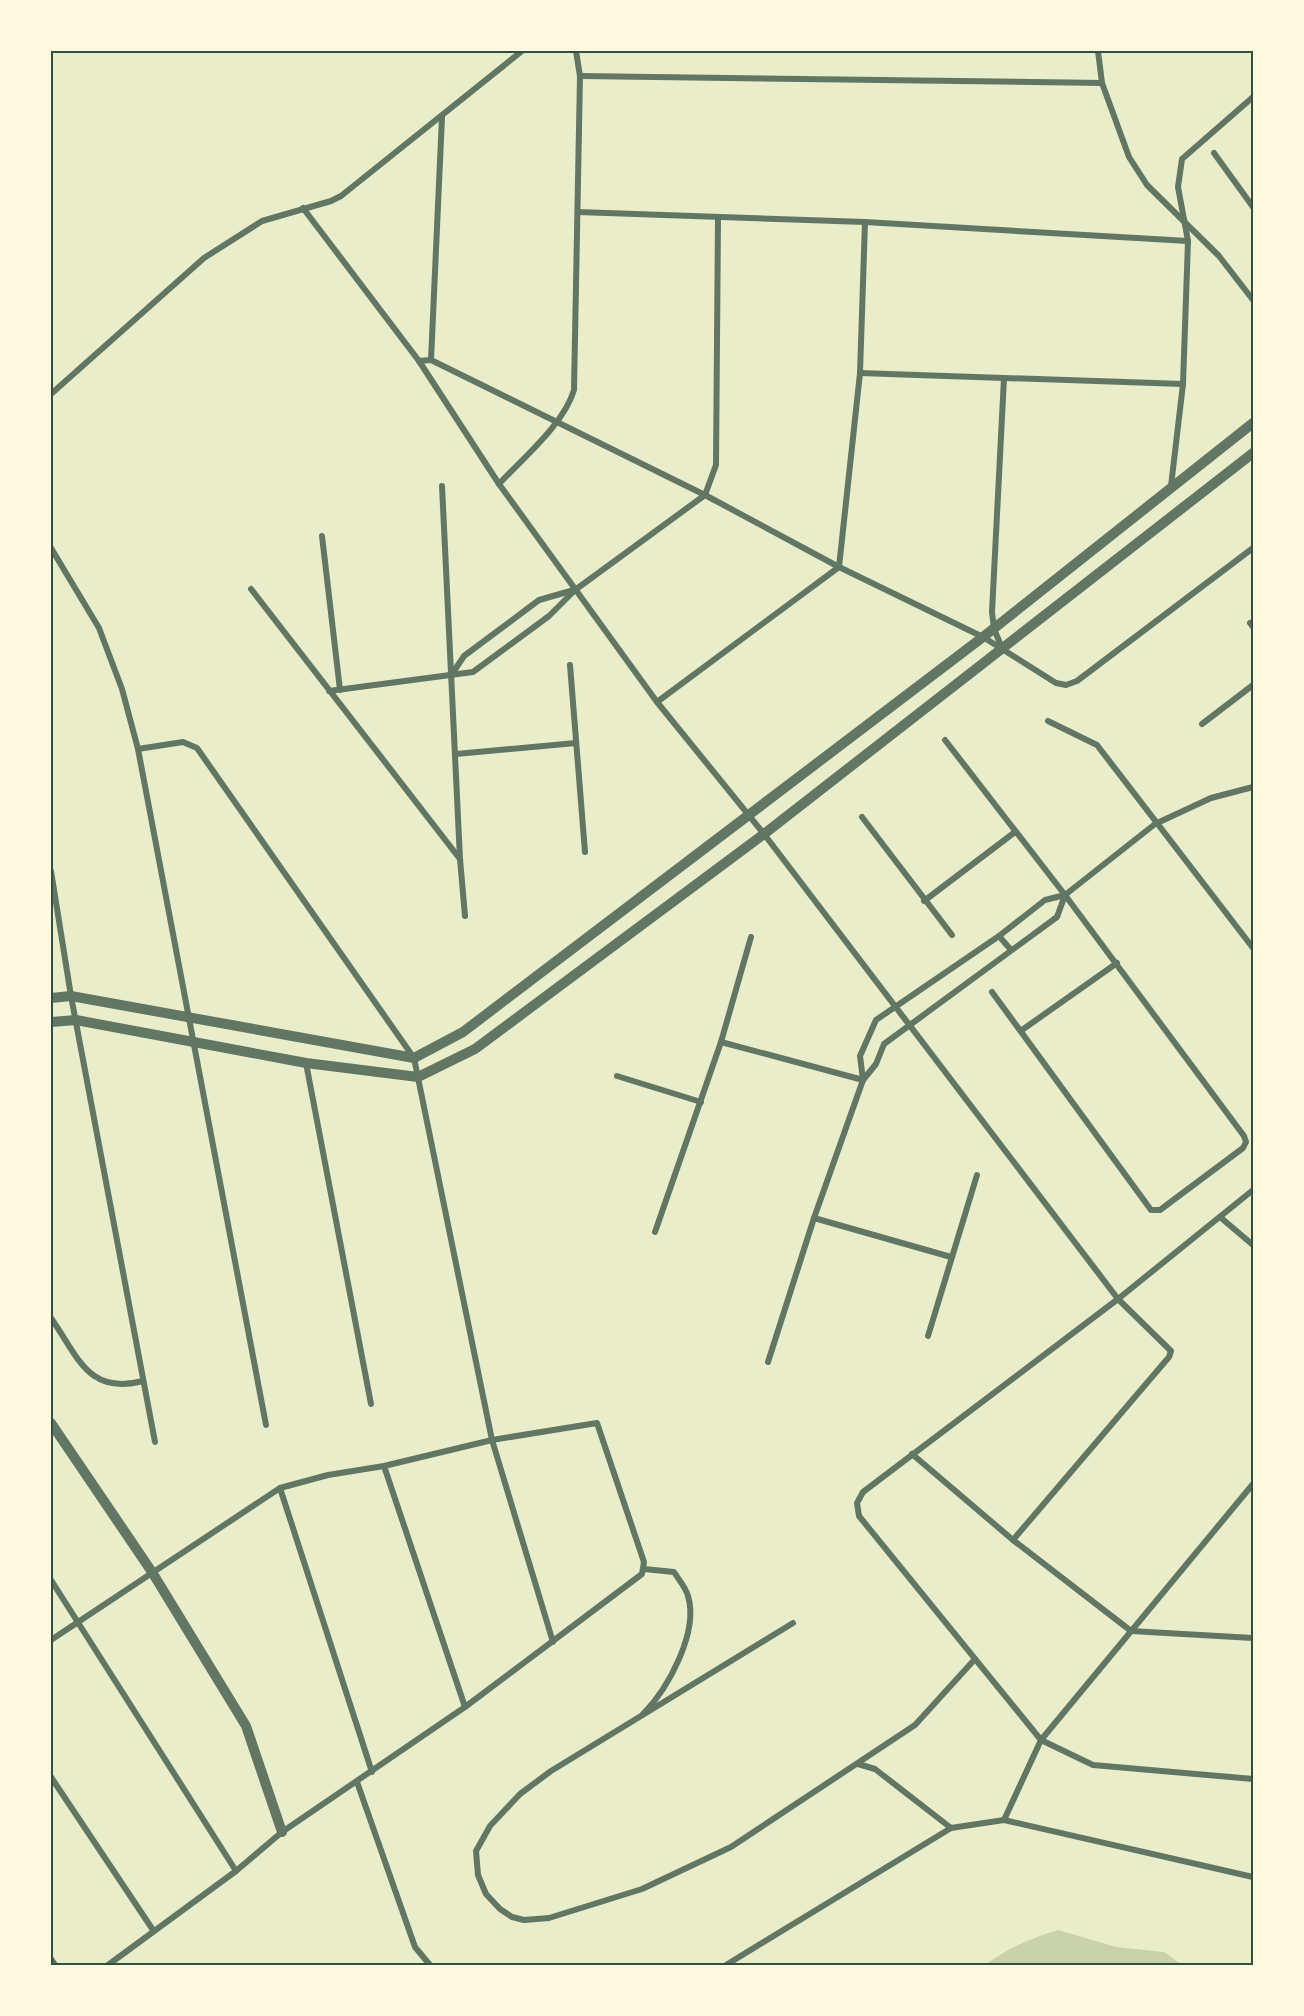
<svg xmlns="http://www.w3.org/2000/svg" width="1304" height="2016" font-family="'Asap Condensed',sans-serif">
<style>
.green{fill:#cad2ad}
.lines{fill:none;stroke-linecap:round;stroke-linejoin:round}
.minor{stroke:#617663;stroke-width:6}
.tertiary{stroke:#617663;stroke-width:10}
.neatline{fill:none;stroke:#344e41;stroke-width:2}
</style>
<rect width="100%" height="100%" fill="#e9edc9"/>
<!-- green -->
<path class="green" d="M 1058,1930 L 1116,1947 L 1164,1952 L 1182,1965 L 985,1965 C 1008,1948 1031,1938 1058,1930 Z"/>
<g class="lines">
<!-- minor -->
<g class="minor">
<polyline points="1098,51 1102,83 1129,157 1147,185 1219,256 1253,300"/>
<polyline points="580,76 1102,83"/>
<polyline points="1214,153 1253,207"/>
<polyline points="303,208 419,361 499,484 657,702 764,834 1118,1299 1171,1351 1169,1357 1013,1540"/>
<polyline points="578,212 865,222 1188,241"/>
<polyline points="431,360 442,117"/>
<polyline points="419,361 431,360 705,495 839,567 983,637 1056,683 1066,685 1077,681 1253,548"/>
<polyline points="860,373 1183,384"/>
<polyline points="51,394 204,258 262,221 331,201 341,196 522,51"/>
<path d="M 499,484 C 523,458 564,424 574,390 L 580,76 L 576,51"/>
<polyline points="442,486 460,859 465,916"/>
<polyline points="1171,486 1183,384 1188,241 1178,187 1182,159 1253,97"/>
<polyline points="322,536 340,690"/>
<polyline points="51,548 99,628 122,689 138,749 266,1425"/>
<polyline points="251,589 460,859"/>
<polyline points="1250,623 1253,627"/>
<polyline points="1002,648 994,629 992,612 1004,378"/>
<polyline points="570,665 585,852"/>
<polyline points="452,674 464,656 539,600 574,590"/>
<polyline points="329,691 473,672 549,616 575,590 705,495 716,465 718,218"/>
<polyline points="657,702 839,567 860,373 865,222"/>
<polyline points="1048,721 1097,745 1253,948"/>
<polyline points="1202,724 1253,685"/>
<polyline points="945,740 1065,895 1244,1136 1246,1142 1243,1148 1160,1210 1151,1210 992,992"/>
<polyline points="138,749 183,742 197,748 414,1058 492,1440 553,1642"/>
<polyline points="456,754 576,743"/>
<polyline points="862,817 952,935"/>
<polyline points="51,871 71,996 155,1442"/>
<polyline points="924,901 1015,832"/>
<polyline points="999,936 1011,950"/>
<polyline points="1022,1030 1117,963"/>
<polyline points="721,1042 863,1080"/>
<polyline points="306,1063 371,1404"/>
<polyline points="617,1076 701,1102"/>
<polyline points="863,1080 860,1056 876,1020 999,936 1045,900 1065,895 1155,824 1211,798 1253,787"/>
<polyline points="1253,1190 1118,1299 863,1492 857,1503 859,1516 1041,1740 1093,1765 1253,1779"/>
<polyline points="1220,1217 1253,1245"/>
<polyline points="814,1218 951,1257"/>
<polyline points="655,1232 721,1042 751,937"/>
<path d="M 51,1318 C 79,1358 88,1395 143,1381"/>
<polyline points="928,1336 977,1175"/>
<polyline points="768,1362 814,1218 863,1080 876,1064 884,1044 1057,917 1065,895"/>
<polyline points="912,1454 1013,1540 1131,1631 1253,1638"/>
<polyline points="384,1466 465,1707"/>
<polyline points="280,1488 372,1772"/>
<polyline points="51,1580 236,1871"/>
<polyline points="793,1623 551,1771 520,1794 490,1826 476,1851 478,1875 486,1894 500,1909 512,1917 524,1920 549,1918 642,1889 731,1847 915,1725 975,1659"/>
<polyline points="51,1640 280,1488 328,1475 384,1466 492,1440 597,1423 644,1562 642,1574 465,1707 282,1832 236,1871 108,1965"/>
<path d="M 643,1714 C 668,1689 699,1632 688,1596 C 686,1588 679,1580 674,1572 L 644,1569"/>
<polyline points="858,1764 875,1769 951,1828 1004,1820 1253,1877"/>
<polyline points="51,1777 153,1930"/>
<polyline points="357,1782 415,1947 430,1965"/>
<polyline points="1004,1820 1041,1740 1253,1484"/>
<polyline points="51,1959 55,1965"/>
<polyline points="726,1965 951,1828"/>
</g>
<!-- tertiary -->
<g class="tertiary">
<polyline points="51,998 71,996 414,1058 463,1032 983,637 1253,423"/>
<polyline points="51,1022 76,1020 306,1063 418,1077 475,1049 764,834 1253,453"/>
<polyline points="51,1423 152,1572 246,1726 282,1832"/>
</g>
</g>
<!-- border -->
<rect width="1304" height="2016" fill="none" stroke="#fefae0" stroke-width="105"/>
<rect x="52" y="52" width="1200" height="1912" class="neatline"/>
</svg>
